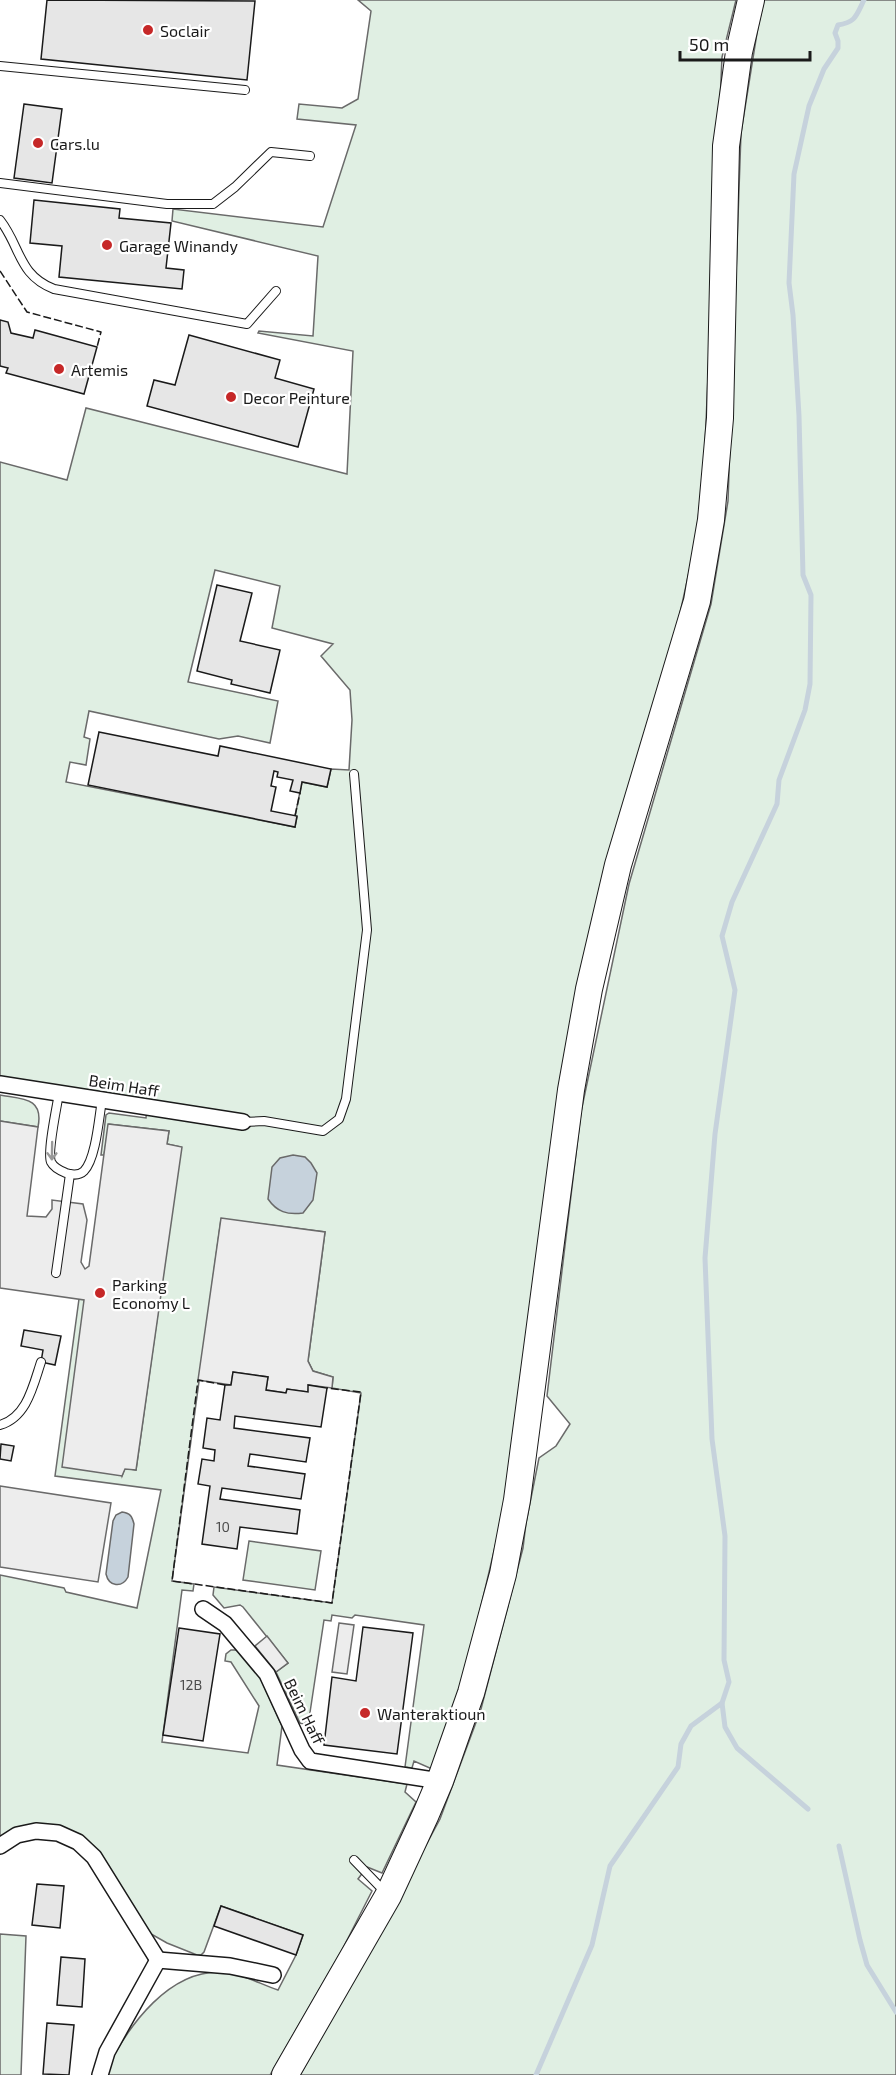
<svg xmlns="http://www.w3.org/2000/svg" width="896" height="2075" font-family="'Exo 2',sans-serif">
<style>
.green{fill:#e0efe3;stroke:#6a6a6a;stroke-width:1.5;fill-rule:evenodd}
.parking{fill:#ededed;stroke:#6a6a6a;stroke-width:1.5}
.water{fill:#c6d2dc;stroke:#6a6a6a;stroke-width:1.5}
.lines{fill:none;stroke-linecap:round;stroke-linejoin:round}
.stream{stroke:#c6d2dc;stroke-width:5}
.building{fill:#e6e6e6;stroke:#1a1a1a;stroke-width:1.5}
.service-casing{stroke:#1a1a1a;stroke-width:10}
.minor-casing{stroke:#1a1a1a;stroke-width:18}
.primary-casing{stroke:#1a1a1a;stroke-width:28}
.service{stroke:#fff;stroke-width:8}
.minor{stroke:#fff;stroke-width:15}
.primary{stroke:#fff;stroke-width:26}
.fence{stroke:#1a1a1a;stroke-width:1.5;stroke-dasharray:8 3;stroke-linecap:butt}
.oneway{stroke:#989898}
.poi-dot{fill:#c62828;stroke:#fff;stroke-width:2}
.labels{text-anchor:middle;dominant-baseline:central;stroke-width:4.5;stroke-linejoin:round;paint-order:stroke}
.number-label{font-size:14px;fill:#4d4d4d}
.poi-label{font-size:16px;fill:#1a1a1a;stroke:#fff;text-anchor:start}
.street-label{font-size:16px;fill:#1a1a1a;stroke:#fff}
</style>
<rect width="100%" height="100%" fill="#fff"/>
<!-- green -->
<g class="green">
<path d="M 358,0 L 736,0 L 722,57 L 704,468 L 695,545 L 671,654 L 599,890 L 506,1500 L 462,1687 L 432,1769 L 414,1761 L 412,1768 L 405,1767 L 424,1625 L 355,1615 L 352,1618 L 332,1615 L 331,1621 L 324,1620 L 309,1719 L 304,1724 L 300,1723 L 276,1672 L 288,1663 L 243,1607 L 240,1605 L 224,1608 L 213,1595 L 214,1587 L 332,1603 L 361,1393 L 332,1388 L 333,1377 L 313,1371 L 308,1361 L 325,1232 L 221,1219 L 172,1581 L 194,1584 L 193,1591 L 182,1590 L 162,1742 L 248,1753 L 259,1706 L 231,1662 L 225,1661 L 226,1654 L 231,1650 L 238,1650 L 259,1675 L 282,1726 L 277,1765 L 407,1784 L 405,1792 L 416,1802 L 382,1873 L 367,1867 L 358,1879 L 372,1891 L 342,1950 L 270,2075 L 104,2075 C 126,2028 171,1963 231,1973 C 246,1976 263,1985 278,1990 L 296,1955 L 303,1935 L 221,1906 L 204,1952 L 201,1955 L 197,1955 L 167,1943 L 137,1926 L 78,1842 L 17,1835 L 0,1837 L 0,1575 L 64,1588 L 66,1592 L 137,1608 L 161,1490 L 55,1476 L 79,1299 L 84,1299 L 122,1476 L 125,1468 L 136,1470 L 181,1147 L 167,1144 L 169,1131 L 109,1124 L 104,1155 L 101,1155 L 106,1115 L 109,1113 L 146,1118 L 147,1107 L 0,1084 L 0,462 L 67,480 L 86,408 L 347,474 L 353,351 L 258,333 L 259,331 L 313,336 L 318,256 L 172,221 L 173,209 L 323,227 L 356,125 L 297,119 L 299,104 L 342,108 L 358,99 L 371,11 ZM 215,570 L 280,586 L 272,628 L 333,644 L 321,656 L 350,690 L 352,720 L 349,770 L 331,769 L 327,787 L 302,782 L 295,816 L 297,817 L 295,827 L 66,782 L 70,762 L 86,765 L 90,739 L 84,737 L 89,711 L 219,739 L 238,736 L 270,743 L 278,701 L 188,682 Z"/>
<polygon points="764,0 896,0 896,2075 300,2075 345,1996 440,1819 481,1709 523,1548 526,1523 539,1458 556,1446 570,1424 547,1396 581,1112 629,884 711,604 728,501 741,133 758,27"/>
<path d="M 0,1095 C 22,1099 44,1097 38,1127 L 0,1121 Z"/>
<polygon points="249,1541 321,1551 315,1590 243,1580"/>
<polygon points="0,1934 26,1936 21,2075 0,2075"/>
</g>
<!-- parking -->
<g class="parking">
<polygon points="0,1121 38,1127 27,1216 46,1217 52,1209 52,1200 83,1204 87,1220 81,1262 85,1269 89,1266 108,1124 169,1131 167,1144 182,1147 136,1470 125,1469 122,1476 62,1467 84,1300 0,1288"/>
<polygon points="221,1218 325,1232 308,1361 313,1371 333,1377 332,1388 309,1385 308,1392 287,1389 286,1393 266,1390 268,1377 233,1372 231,1385 198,1380"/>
<polygon points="0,1486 111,1503 98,1582 0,1567"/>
<polygon points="339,1623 354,1625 347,1674 332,1672"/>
<polygon points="267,1636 288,1663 276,1672 255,1646"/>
</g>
<!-- water -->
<g class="water">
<path d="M 293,1155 L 305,1157 L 311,1163 L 317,1173 L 313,1200 L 303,1213 C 287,1215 277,1212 268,1199 L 272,1167 L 280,1158 Z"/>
<path d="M 122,1512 C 130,1513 132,1516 134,1524 L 128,1577 C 122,1588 109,1587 106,1574 L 113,1521 L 116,1515 Z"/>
</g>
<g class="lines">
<!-- stream -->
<g class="stream">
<path d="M 808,1809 L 737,1748 L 725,1727 L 722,1703 L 729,1682 L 724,1660 L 725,1536 L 712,1439 L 705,1258 L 715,1134 L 735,990 L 722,936 L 732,902 L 777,804 L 779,780 L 805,710 L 810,684 L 811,595 L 803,575 L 799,416 L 793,315 L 789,283 L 794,174 L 809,106 L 824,69 L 838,48 L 838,41 L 835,33 L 838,25 C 856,22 856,16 864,0"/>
<polyline points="839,1846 860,1940 867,1965 896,2012"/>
<polyline points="536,2075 592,1945 610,1866 678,1767 681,1744 691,1726 722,1703"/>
</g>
</g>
<!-- building -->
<g class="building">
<polygon points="47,0 255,1 247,80 41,59"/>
<polygon points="24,104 62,109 52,183 14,178"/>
<polygon points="34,200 120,209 119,218 171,223 166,268 184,270 182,289 59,277 62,246 30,243"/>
<polygon points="0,320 8,322 11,333 33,338 35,330 97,347 84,394 6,373 8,368 0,366"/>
<polygon points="189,335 280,360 275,378 314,389 298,447 147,406 154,380 175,385"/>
<polygon points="217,585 252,593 240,641 280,650 270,693 231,684 232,680 197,671"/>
<polygon points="99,732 218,756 220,746 331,769 327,787 302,782 300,793 290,791 293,780 277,777 278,772 274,771 271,786 276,787 271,811 297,816 295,827 88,785"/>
<polygon points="24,1330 61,1336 55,1365 41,1362 43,1350 21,1346"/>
<polygon points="233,1372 268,1377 266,1390 286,1393 287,1389 308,1392 308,1385 327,1388 321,1427 235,1416 234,1428 310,1438 306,1462 250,1454 248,1466 305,1474 301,1499 222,1488 220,1499 300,1510 297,1534 240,1527 237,1549 202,1544 210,1486 198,1484 202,1459 214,1461 215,1450 203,1448 207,1418 220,1420 225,1385 231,1385"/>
<polygon points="1,1444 14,1446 11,1461 0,1459"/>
<polygon points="363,1627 413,1633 397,1754 324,1745 332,1677 356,1681"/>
<polygon points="179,1628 220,1634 203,1741 163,1735"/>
<polygon points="37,1884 64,1886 60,1928 32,1925"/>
<polygon points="221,1906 303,1935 296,1955 214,1926"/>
<polygon points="61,1957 85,1959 82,2007 57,2005"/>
<polygon points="47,2023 74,2025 69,2075 43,2074"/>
</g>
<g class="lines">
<defs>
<g id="service">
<polyline points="0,66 245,90"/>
<polyline points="0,183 167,204 213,204 235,187 271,152 310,156"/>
<path d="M 0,220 C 21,247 18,275 54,289 L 247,324 L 276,291"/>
<path d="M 59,1093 C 57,1106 47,1152 51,1162 C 54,1168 61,1171 66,1173 C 72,1175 79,1176 84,1171 C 96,1159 99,1117 102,1100"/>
<polyline points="243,1122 264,1121 323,1131 339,1119 346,1099 367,930 354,774"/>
<polyline points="56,1273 70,1174"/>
<path d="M 0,1425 C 27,1417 33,1386 41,1362"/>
<polyline points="354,1860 385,1892"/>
</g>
<g id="minor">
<polyline points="0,1084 243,1122"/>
<polyline points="203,1609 225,1624 267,1674 302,1750 310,1761 440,1781"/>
<polyline points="0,1846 17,1835 36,1831 58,1833 78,1842 94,1857 158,1960"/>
<polyline points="100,2075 107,2052 158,1960 230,1966 273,1975"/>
</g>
<polyline id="primary" points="285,2075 388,1896 426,1814 440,1781 471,1693 503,1574 517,1500 571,1090 589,989 618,865 697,601 711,520 720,418 726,146 739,52 751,0"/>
</defs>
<!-- service casing -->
<use href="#service" class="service-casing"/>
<!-- minor casing -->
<use href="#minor" class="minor-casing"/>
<!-- primary casing -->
<use href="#primary" class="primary-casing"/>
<!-- service -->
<use href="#service" class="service"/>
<!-- minor -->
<use href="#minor" class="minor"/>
<!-- primary -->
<use href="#primary" class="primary"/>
<!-- fence -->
<g class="fence">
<polyline points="0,271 27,312 101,332 97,347"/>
<polyline points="295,816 300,793"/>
<polyline points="225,1385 198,1380 172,1581 332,1603 361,1392 327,1388"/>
</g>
</g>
<!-- one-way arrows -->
<defs><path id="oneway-shaft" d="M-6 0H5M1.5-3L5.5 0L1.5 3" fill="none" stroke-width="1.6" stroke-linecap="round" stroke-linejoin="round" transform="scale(1.5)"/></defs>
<use class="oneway" href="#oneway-shaft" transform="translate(52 1151) rotate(91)"/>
<!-- markers -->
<g class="poi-dot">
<circle cx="148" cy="30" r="6"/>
<circle cx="38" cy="143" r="6"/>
<circle cx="107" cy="245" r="6"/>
<circle cx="59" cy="369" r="6"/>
<circle cx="231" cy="397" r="6"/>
<circle cx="100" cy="1293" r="6"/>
<circle cx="365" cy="1713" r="6"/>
</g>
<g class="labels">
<!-- number labels -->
<g class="number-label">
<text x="223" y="1526">10</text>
<text x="191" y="1684">12B</text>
</g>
<!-- poi labels -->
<g class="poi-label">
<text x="160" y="30">Soclair</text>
<text x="50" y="143">Cars.lu</text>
<text x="119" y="245">Garage Winandy</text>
<text x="71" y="369">Artemis</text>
<text x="243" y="397">Decor Peinture</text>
<text x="112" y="1284">Parking<tspan x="112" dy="18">Economy L</tspan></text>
<text x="377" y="1713">Wanteraktioun</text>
</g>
<!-- street labels -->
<g class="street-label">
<text transform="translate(124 1085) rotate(9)">Beim Haff</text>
<text transform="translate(305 1711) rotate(64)">Beim Haff</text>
</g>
</g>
<!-- scale -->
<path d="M680 51v9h130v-9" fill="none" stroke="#1a1a1a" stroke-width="3"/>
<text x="689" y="51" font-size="18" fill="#1a1a1a" stroke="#ffffff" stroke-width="4.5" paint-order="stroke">50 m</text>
</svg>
